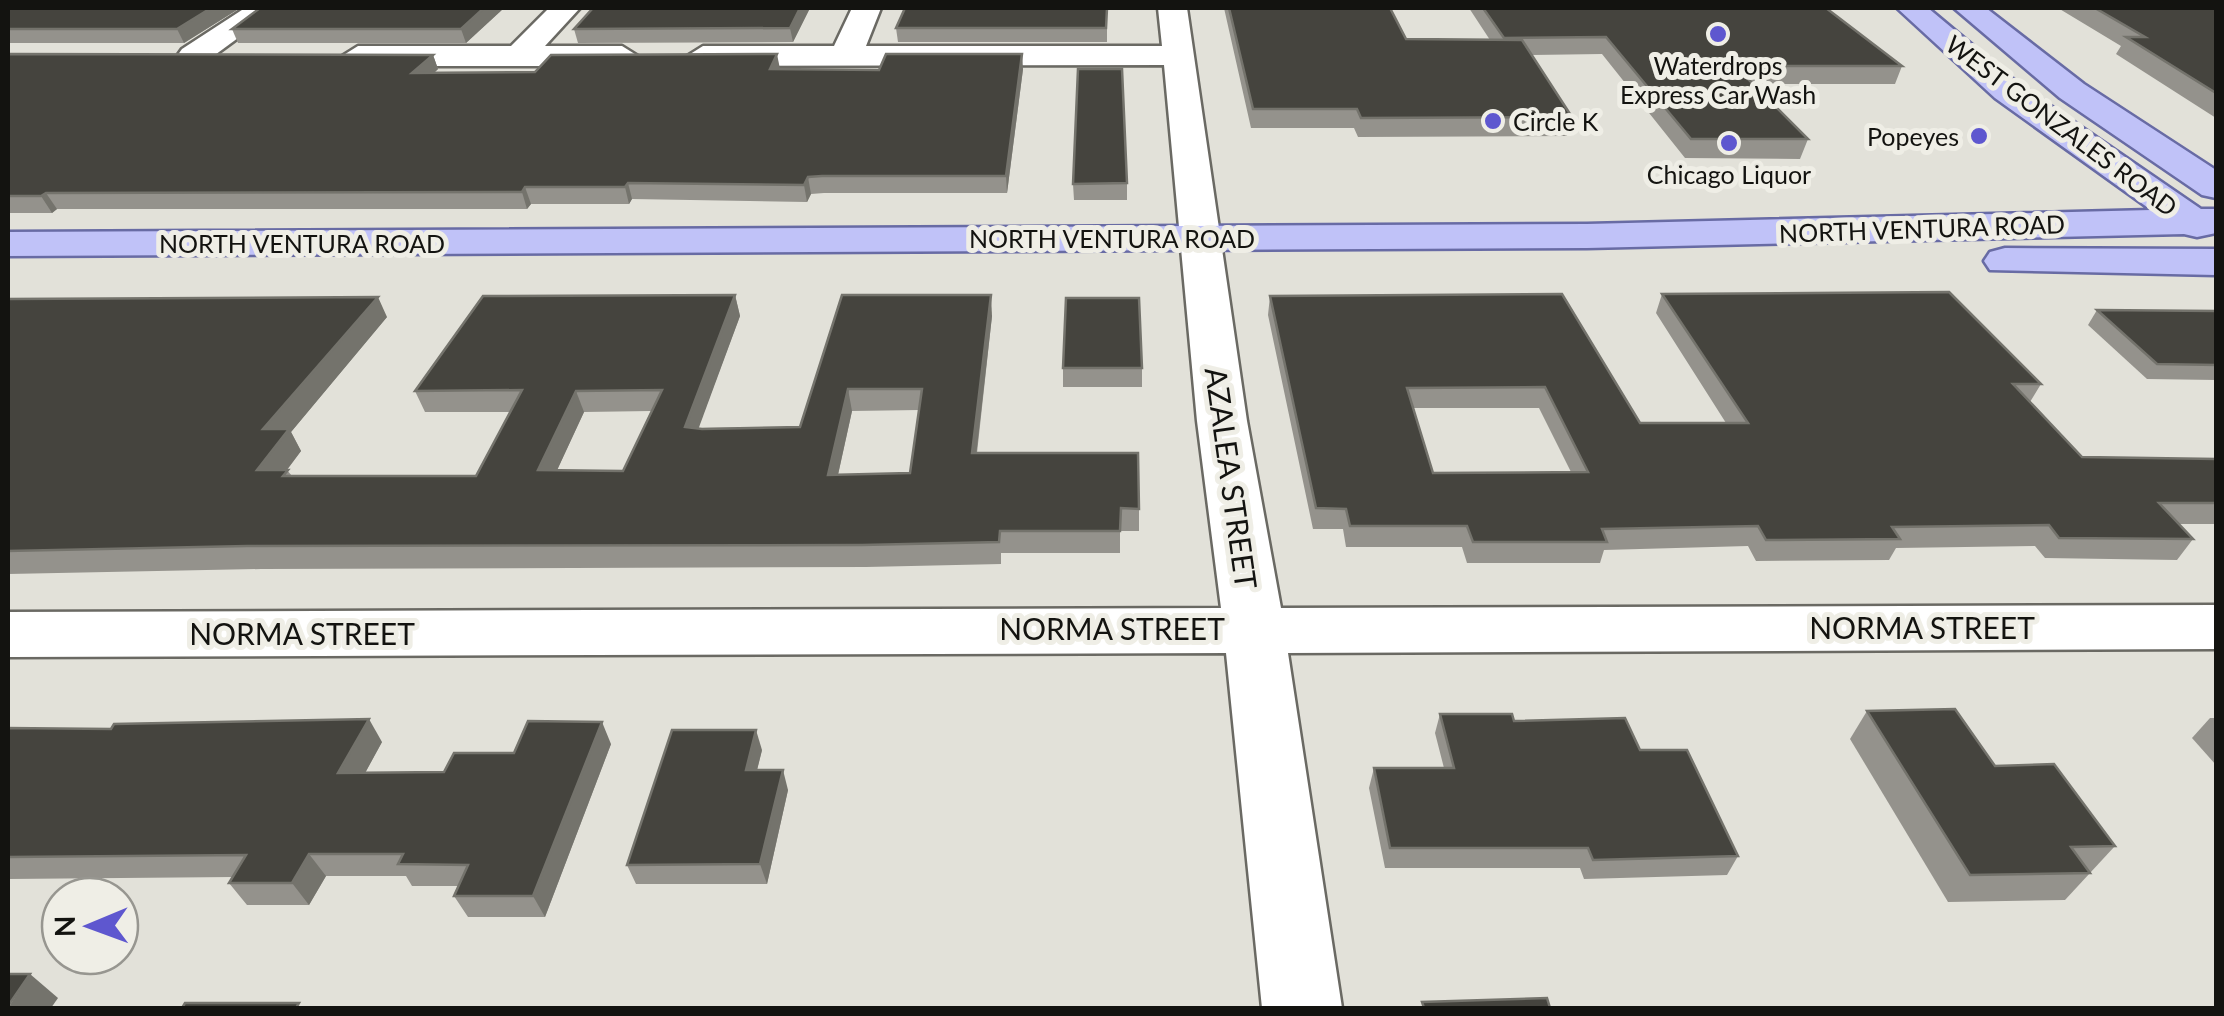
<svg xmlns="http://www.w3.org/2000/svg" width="2224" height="1016" font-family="Lato,sans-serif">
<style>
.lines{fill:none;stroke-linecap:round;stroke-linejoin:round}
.minor-casing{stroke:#6a6963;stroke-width:5}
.major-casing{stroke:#686ba4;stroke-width:5}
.minor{fill:#fff;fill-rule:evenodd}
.major{fill:#c0c2f8;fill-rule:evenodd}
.wall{fill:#94928c;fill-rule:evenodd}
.shaded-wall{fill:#74736c}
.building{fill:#45443e;stroke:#74736c;stroke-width:2.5;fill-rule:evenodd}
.poi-dot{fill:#5e57cf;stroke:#efeee6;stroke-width:4}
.labels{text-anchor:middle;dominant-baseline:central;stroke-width:10;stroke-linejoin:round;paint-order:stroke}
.far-poi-label{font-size:25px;fill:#131310;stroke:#efeee6}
.far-street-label{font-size:25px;fill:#131310;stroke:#efeee6}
.street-label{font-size:30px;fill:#131310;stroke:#efeee6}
</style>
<rect width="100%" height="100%" fill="#e2e1d9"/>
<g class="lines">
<defs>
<g id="minor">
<polygon points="245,8 279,8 204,63 182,63 177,56 182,49"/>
<polygon points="549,8 580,8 545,46 622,46 638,56 622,66 358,66 342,56 358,46 511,46"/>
<polygon points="852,8 881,8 866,46 1162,46 1158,8 1187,8 1247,421 1281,608 2216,605 2216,649 1288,653 1342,1008 1262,1008 1226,653 8,657 8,612 1221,608 1197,421 1164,65 703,66 687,56 703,46 834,46"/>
</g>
<g id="major">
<polygon points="1897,8 1928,8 2019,84 2201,209 2216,209 2216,233 2197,237 2184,234 1587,248 8,256 8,232 1587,224 2151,210 1995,98"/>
<polygon points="1954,8 1986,8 2084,84 2216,170 2216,198 2202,195 2060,98"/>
<polygon points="2005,248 2216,249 2216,275 1990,270 1984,261 1990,252"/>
</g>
</defs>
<!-- minor casing -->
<use href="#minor" class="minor-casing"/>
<!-- major casing -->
<use href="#major" class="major-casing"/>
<!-- minor -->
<use href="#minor" class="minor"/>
<!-- major -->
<use href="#major" class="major"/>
</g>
<!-- wall -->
<g class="wall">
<polygon points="8,8 240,8 184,43 8,43 8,48"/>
<polygon points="260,8 504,8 466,43 238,43 232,29"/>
<polygon points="593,8 810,8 793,42 578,43 574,29"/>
<polygon points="1107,8 1107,42 898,42 896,28"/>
<polygon points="1224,8 1390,8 1406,39 1490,40 1469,8 1826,8 1902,66 1895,84 1752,84 1808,139 1800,159 1685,158 1602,54 1532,55 1572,117 1567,136 1358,137 1354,128 1251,128"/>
<polygon points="2058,8 2216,8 2216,118 2116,54 2121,46"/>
<polygon points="8,54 433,55 438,69 434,73 780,69 1023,69 1007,193 824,193 811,194 807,202 632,199 629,204 531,204 527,209 57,209 52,213 8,213"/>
<polygon points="1127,183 1127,200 1074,200 1073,184"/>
<path d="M 1562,294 L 1640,423 L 1726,423 L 1656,313 L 1662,294 L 2041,384 L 2030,402 L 2082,457 L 2216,459 L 2216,524 L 2179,524 L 2193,539 L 2177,560 L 2045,558 L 2035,546 L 1896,548 L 1889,560 L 1756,561 L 1748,546 L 1604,550 L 1600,563 L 1467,563 L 1462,547 L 1346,547 L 1343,529 L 1313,529 L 1268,315 L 1270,296 ZM 1413,408 L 1539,408 L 1571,472 L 1433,473 Z"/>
<path d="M 735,295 L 740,316 L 698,428 L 800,427 L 842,295 L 992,316 L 977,453 L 1139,509 L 1139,531 L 1120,531 L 1120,553 L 1001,553 L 1001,564 L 866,567 L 261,569 L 8,574 L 8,299 L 387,317 L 291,432 L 301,451 L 287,470 L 292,476 L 476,476 L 510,412 L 425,412 L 415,391 ZM 919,410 L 910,473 L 838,475 L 852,411 ZM 651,411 L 623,471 L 557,470 L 584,412 Z"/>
<polygon points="2097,310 2216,311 2216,380 2147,379 2088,325"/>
<rect x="1063" y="368" width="79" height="19"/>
<polygon points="1867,711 1995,766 2115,846 2065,900 1948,902 1850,739"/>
<polygon points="1440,714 1514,721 1738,856 1727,875 1584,879 1580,868 1385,868 1369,788 1374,768 1444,768 1435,733"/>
<polygon points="2210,718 2216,718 2216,765 2192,738"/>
<polygon points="8,728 382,742 365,773 444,772 514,753 611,744 545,917 468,917 454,896 459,886 412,886 406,876 326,876 309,905 247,905 229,883 233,877 8,879"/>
<polygon points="762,750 757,770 788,790 767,884 636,884 627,865"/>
</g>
<!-- shaded-wall -->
<g class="shaded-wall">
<polygon points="211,8 240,8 184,43 177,29"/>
<polygon points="484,8 504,8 466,43 461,29"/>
<polygon points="800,8 810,8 793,42 790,28"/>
<polygon points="777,54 780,69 770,69"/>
<polygon points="1022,54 1023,69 1007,193 1006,176"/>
<polygon points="433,55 438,69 418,88 412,73"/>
<polygon points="808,177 811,194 807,202 804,185"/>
<polygon points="628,183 632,199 629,204 625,187"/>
<polygon points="525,187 531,204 527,209 522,192"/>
<polygon points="46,193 57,209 52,213 41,196"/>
<polygon points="735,295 740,316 691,449 685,427"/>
<polygon points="991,295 992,316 974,474 972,453"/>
<polygon points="378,297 387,317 291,432 301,451 270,492 257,470 263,429"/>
<polygon points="848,389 852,411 833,497 828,475"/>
<polygon points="576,391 584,412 547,492 538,470"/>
<polygon points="369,719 382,742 353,795 338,773"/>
<polygon points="602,722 611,744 545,917 533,896"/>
<polygon points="756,730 762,750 752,790 746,770"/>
<polygon points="783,770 788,790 767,884 760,864"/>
<polygon points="309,854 326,876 309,905 292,883"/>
<polygon points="30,974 58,998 51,1008 8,1008"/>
</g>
<!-- building -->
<g class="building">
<polygon points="8,8 211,8 177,29 8,29"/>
<polygon points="260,8 484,8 461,29 232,29"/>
<polygon points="593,8 800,8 790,28 574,29"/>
<polygon points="905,8 1107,8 1106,28 896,28"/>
<polygon points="1229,8 1390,8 1406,39 1522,40 1572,117 1361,118 1357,109 1253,109"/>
<polygon points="1483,8 1826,8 1902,66 1735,66 1808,139 1691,139 1606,37 1504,38"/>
<polygon points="2095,8 2216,8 2216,93 2126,37 2145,37"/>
<polygon points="8,54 433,55 412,73 535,72 551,55 777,54 770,69 879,70 886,54 1022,54 1006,176 822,176 808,177 804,185 628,183 625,187 525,187 522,192 46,193 41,196 8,196"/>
<polygon points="1078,69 1122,69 1127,183 1073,184"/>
<path d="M 1949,292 L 2041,384 L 2013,384 L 2082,457 L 2216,459 L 2216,503 L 2159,503 L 2193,539 L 2059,538 L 2049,525 L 1892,527 L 1900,539 L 1766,540 L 1758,526 L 1602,529 L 1607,542 L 1473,542 L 1467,526 L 1350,526 L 1346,509 L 1316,508 L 1270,296 L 1562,294 L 1640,423 L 1748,423 L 1662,294 ZM 1545,387 L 1588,472 L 1433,473 L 1407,388 Z"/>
<path d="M 735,295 L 685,427 L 702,429 L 800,427 L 842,295 L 991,295 L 972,453 L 1138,453 L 1139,509 L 1121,508 L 1120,531 L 1000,531 L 999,542 L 862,545 L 247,546 L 8,551 L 8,299 L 378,297 L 263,429 L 289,429 L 257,470 L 288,470 L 283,476 L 476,476 L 522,390 L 415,391 L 483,296 ZM 848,389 L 922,389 L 910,473 L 828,475 ZM 662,390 L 623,471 L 538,470 L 576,391 Z"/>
<polygon points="1066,298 1139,298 1142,368 1063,368"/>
<polygon points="2097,310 2216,311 2216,365 2157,364"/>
<polygon points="1955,709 1995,766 2054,764 2115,846 2071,847 2090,873 1970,875 1867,711"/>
<polygon points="1440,714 1512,714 1514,721 1625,718 1640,750 1687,750 1738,856 1593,860 1588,848 1390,848 1374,768 1454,768"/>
<polygon points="369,719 338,773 444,772 454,753 514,753 528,721 602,722 533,896 454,896 468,865 398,864 403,854 309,854 292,883 229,883 246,855 8,857 8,728 111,729 114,724"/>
<polygon points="672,730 756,730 746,770 783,770 760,864 627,865"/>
<polygon points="8,974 30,974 8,1006"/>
<polygon points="1547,998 1550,1008 1424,1008 1422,1002"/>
<polygon points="185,1003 299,1003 296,1008 182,1008"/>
</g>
<!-- markers -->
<g class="poi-dot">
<circle cx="1718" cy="34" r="10"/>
<circle cx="1493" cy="121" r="10"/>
<circle cx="1979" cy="136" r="10"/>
<circle cx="1729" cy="143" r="10"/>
</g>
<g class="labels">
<!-- far-poi labels -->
<g class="far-poi-label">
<text x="1718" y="65">Waterdrops<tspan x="1718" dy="29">Express Car Wash</tspan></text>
<text x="1513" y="121" text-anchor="start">Circle K</text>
<text x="1959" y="136" text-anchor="end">Popeyes</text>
<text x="1729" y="174">Chicago Liquor</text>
</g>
<!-- far-street labels -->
<g class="far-street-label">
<text transform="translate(2062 125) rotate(37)">WEST GONZALES ROAD</text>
<text transform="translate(1922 228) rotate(-2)">NORTH VENTURA ROAD</text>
<text x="1112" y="238">NORTH VENTURA ROAD</text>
<text x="302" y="243">NORTH VENTURA ROAD</text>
</g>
<!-- street labels -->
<g class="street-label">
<text transform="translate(1232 478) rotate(82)">AZALEA STREET</text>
<text x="1922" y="627">NORMA STREET</text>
<text x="1112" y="628">NORMA STREET</text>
<text x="302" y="633">NORMA STREET</text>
</g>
</g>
<!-- border -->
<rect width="2224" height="1016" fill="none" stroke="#131310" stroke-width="20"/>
<!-- north arrow -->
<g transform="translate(90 926) rotate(269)"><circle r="48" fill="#efeee6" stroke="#979690" stroke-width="2.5"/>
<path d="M0-8L18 38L0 25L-18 38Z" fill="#5e57cf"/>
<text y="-15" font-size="28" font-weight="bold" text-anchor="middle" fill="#131310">N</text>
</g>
</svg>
